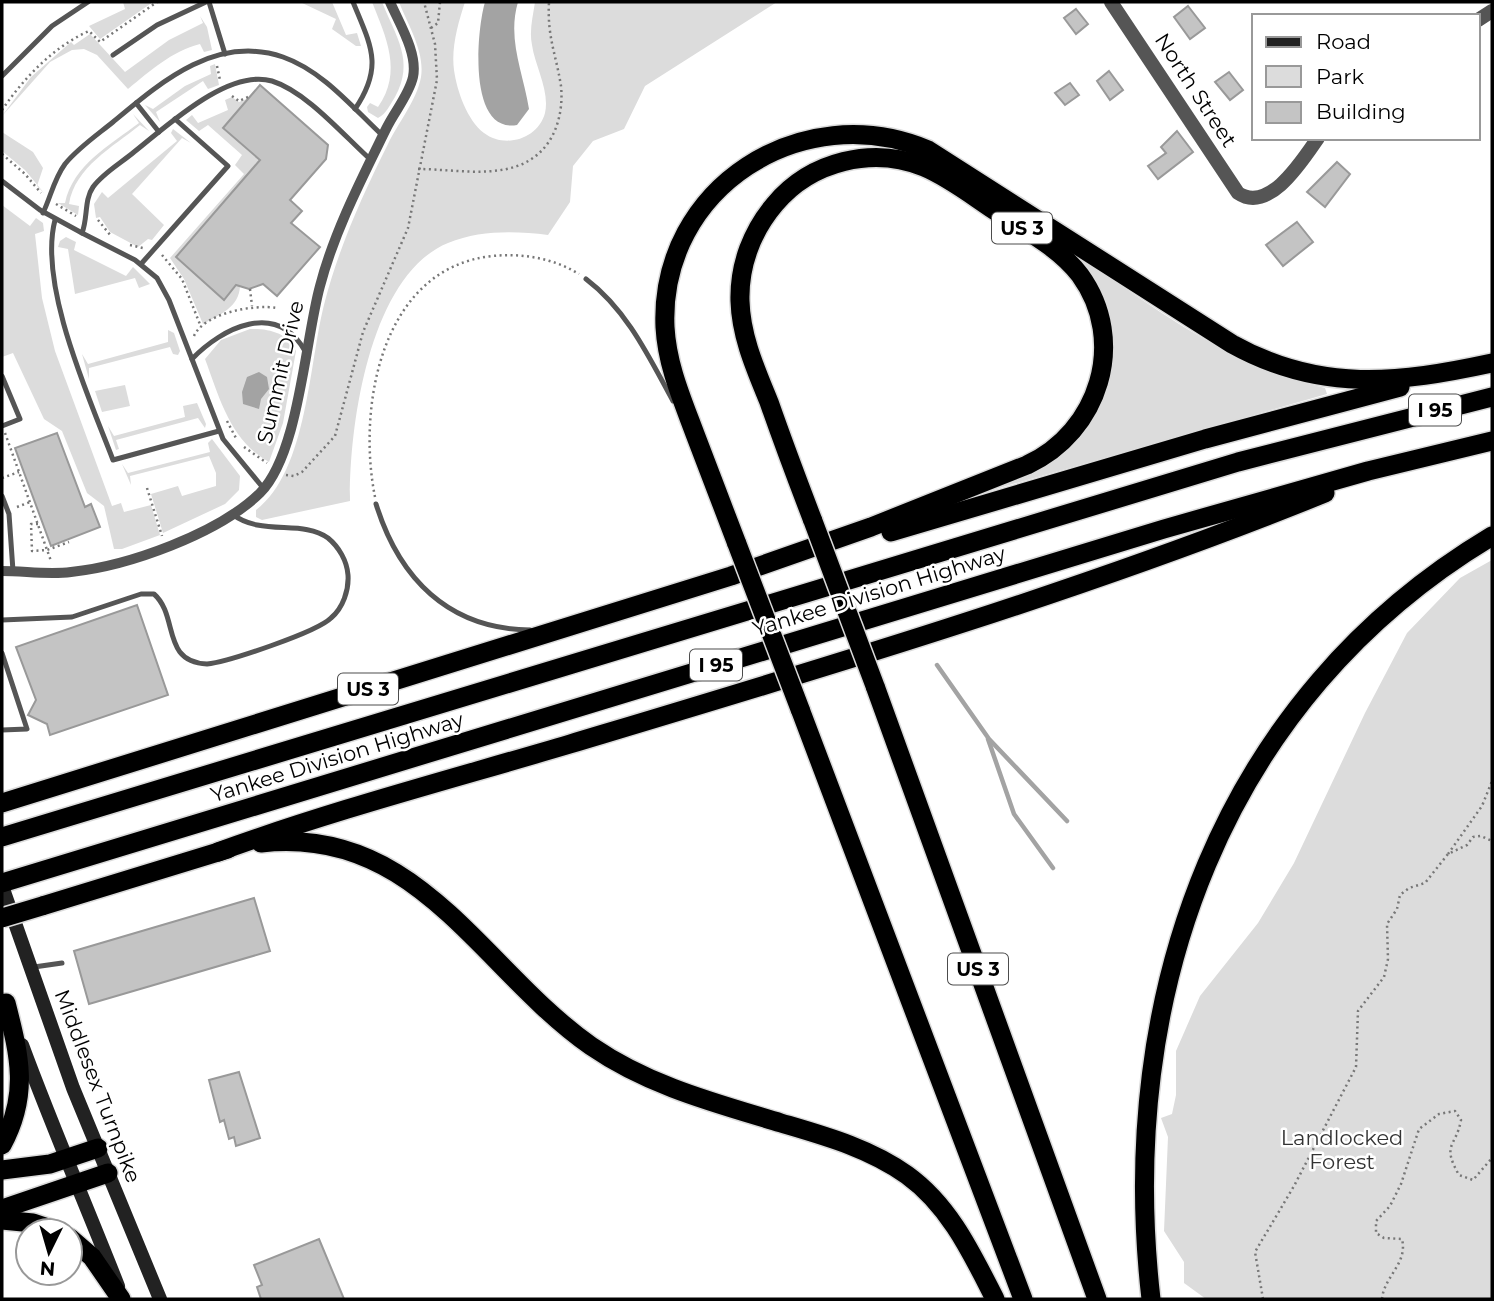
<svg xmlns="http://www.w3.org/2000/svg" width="1494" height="1301" font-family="Montserrat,sans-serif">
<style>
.green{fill:#dcdcdc}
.water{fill:#a3a3a3}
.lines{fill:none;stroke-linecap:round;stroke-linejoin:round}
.stream{stroke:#a3a3a3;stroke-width:4.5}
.building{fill:#c4c4c4;stroke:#999;stroke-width:2}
.motorway-casing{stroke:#dbdbdb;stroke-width:22}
.path{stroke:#777;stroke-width:2.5;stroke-dasharray:2 3.5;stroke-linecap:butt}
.service{stroke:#555;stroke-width:5}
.minor{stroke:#555;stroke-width:10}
.tertiary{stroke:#555;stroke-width:14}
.secondary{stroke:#222;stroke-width:14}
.motorway{stroke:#000;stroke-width:19}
.motorway-bridge-casing{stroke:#dbdbdb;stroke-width:22;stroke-linecap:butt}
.motorway-bridge{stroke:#000;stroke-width:19}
.labels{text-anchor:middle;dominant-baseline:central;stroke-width:5;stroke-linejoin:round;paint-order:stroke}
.shield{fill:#fff;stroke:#4c4c4c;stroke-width:2}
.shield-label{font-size:19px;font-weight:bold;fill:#000}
.street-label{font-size:21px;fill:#000;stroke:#fff}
.park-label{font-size:21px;fill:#333;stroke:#fff}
</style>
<rect width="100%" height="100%" fill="#fff"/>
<!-- green -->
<g class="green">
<polygon points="123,2 153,2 100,39 89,26 125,9"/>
<polygon points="300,2 332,2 346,35 357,33 361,46 356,46 332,29 336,19"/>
<path d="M 372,2 L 382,2 C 396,37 415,61 395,97 C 390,105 386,114 378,118 L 368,112 L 367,107 L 370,103 L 378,107 C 403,72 386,37 372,2 Z"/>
<path d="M 399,2 L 465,2 C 458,23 451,48 454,70 C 457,91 467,120 484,133 C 505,149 538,139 545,113 C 550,91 535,66 532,45 C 529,31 533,16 535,2 L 777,2 L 645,86 L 624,129 L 593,141 L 573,166 L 570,202 L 548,235 C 515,231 480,230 448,243 C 369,275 349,428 350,501 L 262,520 L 256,517 L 256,510 C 308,471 309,360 325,301 C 339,247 363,194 388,144 C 398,123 417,100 421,77 C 425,52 408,25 399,2 Z"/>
<path d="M 200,16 L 207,27 L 212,50 L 204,52 L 200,44 C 172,51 150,71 128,89 L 97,55 L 84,49 L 72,50 L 50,62 L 2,116 L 31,77 L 71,42 L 74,45 L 90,34 L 125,72 L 169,40 L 203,23 Z"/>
<polygon points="215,64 219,85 208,89 203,81 156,112 160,122 145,105 153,109 185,86 211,74 210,66"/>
<path d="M 232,97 L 239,102 L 249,98 L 223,128 L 260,160 L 176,257 L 224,299 L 237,284 L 240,286 C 239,308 220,314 203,324 L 184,279 L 170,258 L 244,174 L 235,165 L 242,155 L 208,125 L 199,131 L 186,120 L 192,115 L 198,123 L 228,110 L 225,100 Z"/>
<path d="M 133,114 L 149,131 L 140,125 C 113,147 75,167 69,204 L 79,206 L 78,215 L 58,203 L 65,203 C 73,165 110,145 139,123 Z"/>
<polygon points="173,129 191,143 182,138 132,194 164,225 152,240 148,239 138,247 110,232 100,217 96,218 94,204 102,192 108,198 177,141 171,133"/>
<polygon points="2,132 33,152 43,168 37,186 44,193 25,170 2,151"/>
<polygon points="2,205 30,226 36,218 43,223 44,231 35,234 42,298 55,351 112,506 121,503 124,512 151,505 160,535 122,549 114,549 104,506 87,493 62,431 44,419 13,353 2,357"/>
<path d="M 1048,235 C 1135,293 1221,365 1325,388 L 1327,394 L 999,488 L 1064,451 L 1091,421 L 1105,392 L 1112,349 Z"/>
<polygon points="66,237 76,242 74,250 126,276 133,267 150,284 139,288 135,278 75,294 68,249 58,247 60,241"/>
<path d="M 250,329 C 268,328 289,333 296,351 L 283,423 L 269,462 C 230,440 220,399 205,359 L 221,340 Z"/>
<polygon points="168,330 174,333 180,351 178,355 173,354 170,347 89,368 89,379 82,354 88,364 168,342"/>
<polygon points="125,385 130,406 102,412 95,391"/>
<polygon points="197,403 206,424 205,428 198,418 116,440 119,449 116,450 108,426 114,436 185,417 183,406"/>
<polygon points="212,439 240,476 239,490 225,504 163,533 151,494 178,486 182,496 216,486 216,473 209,456 130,476 131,485 122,464 128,473 210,452 208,443"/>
<polygon points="1492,560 1492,1299 1206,1299 1184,1283 1184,1262 1164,1231 1168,1137 1161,1118 1172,1114 1176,1095 1176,1051 1200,996 1258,923 1294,863 1365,713 1407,633 1460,578"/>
</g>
<!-- water -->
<g class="water">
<path d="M 485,2 L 518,2 C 507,39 523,72 529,109 L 517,125 C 467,134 477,29 485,2 Z"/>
<polygon points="259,372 267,377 269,389 261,399 259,409 243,404 242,392 247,377"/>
</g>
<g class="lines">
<!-- stream -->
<g class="stream">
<polyline points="937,665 989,739 1067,821"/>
<polyline points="988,739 1014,814 1053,868"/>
</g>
</g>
<!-- building -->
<g class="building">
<polygon points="1188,6 1205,28 1190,39 1174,17"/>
<polygon points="1076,9 1088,24 1076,34 1064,18"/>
<polygon points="1109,71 1123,90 1110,100 1097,81"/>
<polygon points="1229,72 1243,90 1230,100 1215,82"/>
<polygon points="1070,83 1079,95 1065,105 1055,93"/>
<polygon points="260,85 328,145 326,159 290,200 302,211 291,223 320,247 277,296 263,284 249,289 236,285 224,300 176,257 260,160 223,128"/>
<polygon points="1177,131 1193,152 1158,179 1148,166 1166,153 1161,147"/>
<polygon points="1337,162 1350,174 1325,207 1307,192"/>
<polygon points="1297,222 1313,242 1283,266 1266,245"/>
<polygon points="57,433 85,507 91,504 100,527 51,546 15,448"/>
<polygon points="137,605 168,695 50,735 47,724 28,715 36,700 16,647"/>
<polygon points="254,898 270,951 89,1004 74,951"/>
<polygon points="239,1072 260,1138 236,1146 234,1137 229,1139 224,1120 220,1122 209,1080"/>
<polygon points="319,1239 344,1299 261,1299 257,1287 262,1285 254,1265"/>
</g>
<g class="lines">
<defs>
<g id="motorway">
<polyline points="891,532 1205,439 1400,387"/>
<path d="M 737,544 C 723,507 709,471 695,434 C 682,399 667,365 665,327 C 659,187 803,97 928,150 L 1232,344 C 1320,393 1399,383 1492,363"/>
<polyline points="875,686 1097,1299"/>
<polyline points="800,709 1023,1299"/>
<path d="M 2,803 L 731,576 L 871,527 L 1027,465 C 1099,432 1128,341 1080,275 C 1058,246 1021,228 991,208 C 970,194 948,177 924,167 C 873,146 811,161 775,204 C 752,231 739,265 740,301 C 741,337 756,370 769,402 C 783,442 798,482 813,521"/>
<polyline points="2,837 1238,462 1492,397"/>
<path d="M 261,843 C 418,825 481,969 591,1046 C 649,1086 715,1103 781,1123 C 825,1136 869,1148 907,1175 C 950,1206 972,1254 995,1299"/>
<path d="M 218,852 C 333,810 452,779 570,744 C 823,668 1080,592 1325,493"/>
<polyline points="2,883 1164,529 1368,471 1492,441"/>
<polyline points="42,906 228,849"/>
<path d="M 2,1145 C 29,1095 20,1057 6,1003"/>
<polyline points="2,1170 50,1164 98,1148"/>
<polyline points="2,1209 108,1173"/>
<polyline points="2,1220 33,1223 57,1231"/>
<polyline points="70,1238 92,1257 121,1299"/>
<path d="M 1151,1299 C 1116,995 1221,698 1492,536"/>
</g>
</defs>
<!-- motorway casing -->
<use href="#motorway" class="motorway-casing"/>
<!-- path -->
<g class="path">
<polyline points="431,28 438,23 440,2"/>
<polyline points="217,66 220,80"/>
<polyline points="232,96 239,101 248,97"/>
<path d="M 2,110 C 24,78 53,47 89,31 L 100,42 L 157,2"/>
<polyline points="2,154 25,174 41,193"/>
<path d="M 418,169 C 461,169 519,184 548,143 C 559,127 563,106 561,86 C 556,54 547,37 549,2"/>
<polyline points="56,204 76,216"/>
<polyline points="98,220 111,236"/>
<polyline points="130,245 143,248"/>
<polyline points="162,255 182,279 201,327"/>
<polyline points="250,289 252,306"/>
<path d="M 194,336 C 204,313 254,304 277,308"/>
<polyline points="227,421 237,440"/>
<polyline points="5,433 51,561"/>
<polyline points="244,447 267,463"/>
<polyline points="286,475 294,476 302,472 335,436 363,332 408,228 437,80 435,44 424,2"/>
<polyline points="2,478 19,472"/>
<polyline points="147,488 162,536"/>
<path d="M 375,497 C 357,407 381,268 492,256 C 522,253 553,258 579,274"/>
<polyline points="17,507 30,502"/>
<polyline points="38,524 31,524 32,551 47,550 69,542"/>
<polyline points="1448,854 1482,806 1492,781"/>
<polyline points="1263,1299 1255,1252 1294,1186 1356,1067 1358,1011 1384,977 1388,959 1387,924 1397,909 1400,895 1409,888 1425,883 1448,854 1467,845 1473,837 1481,836 1492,841"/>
<path d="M 1382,1299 C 1384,1276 1408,1264 1402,1239 L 1384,1238 L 1376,1233 L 1376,1221 L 1390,1206 L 1401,1184 L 1419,1129 L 1439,1114 L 1455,1111 L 1461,1120 C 1456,1148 1441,1143 1459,1175 L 1473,1180 L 1492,1158"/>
</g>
<!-- service -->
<g class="service">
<polyline points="209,2 225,54"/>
<path d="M 353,2 C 371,46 384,66 355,109"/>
<polyline points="113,55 157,25 206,2"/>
<polyline points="2,76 52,26 88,2"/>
<polyline points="136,103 159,132"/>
<polyline points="2,181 40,210 82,233"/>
<path d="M 43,213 C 51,196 54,179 65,164 C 78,148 97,135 113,122 C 161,82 216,34 283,57 C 323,71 353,108 383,136"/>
<path d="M 55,220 C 38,285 89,397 113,460 L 219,431"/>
<polyline points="141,264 228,166 175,119"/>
<path d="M 586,279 C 627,310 649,357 673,401"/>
<path d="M 192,359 C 222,328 276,300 305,351"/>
<polyline points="2,376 20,419 2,426"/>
<path d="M 264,489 L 223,439 L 169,300 L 157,278 L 135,260 L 82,233 C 88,218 84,200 93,187 C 103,173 121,163 134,152 C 166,127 228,68 272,81 C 307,92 344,136 372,161"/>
<polyline points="2,496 9,514 13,571"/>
<path d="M 376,504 C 399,578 448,629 530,630"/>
<path d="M 2,620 L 72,617 L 141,594 L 154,594 C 179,616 161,662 207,664 C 228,662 317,632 331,618 C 343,608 349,590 348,575 C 347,561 339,547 328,538 C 302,519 262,537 232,514"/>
<polyline points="2,653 27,729 2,730"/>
<polyline points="34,967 62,963"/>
</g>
<!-- minor -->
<path class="minor" d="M 2,571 C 25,571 48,575 71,572 C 128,566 218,534 260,493 C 299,454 305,340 320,286 C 334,232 362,178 386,129 C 394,112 409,95 413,77 C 418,53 399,23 390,2"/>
<!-- tertiary -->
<g class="tertiary">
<path d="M 1111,2 L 1238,193 C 1269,214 1302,161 1318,138"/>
<polyline points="1478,20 1492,11"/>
</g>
<!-- secondary -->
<g class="secondary">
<polyline points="2,886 73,1088 160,1299"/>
<path d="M 22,1045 C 52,1126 86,1205 118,1286"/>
</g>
<!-- motorway -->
<use href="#motorway" class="motorway"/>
<defs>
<g id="motorway-bridge">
<polyline points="813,521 875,686"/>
<polyline points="737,544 800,709"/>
<polyline points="2,918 42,906"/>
</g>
</defs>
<!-- motorway-bridge casing -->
<use href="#motorway-bridge" class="motorway-bridge-casing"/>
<!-- motorway-bridge -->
<use href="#motorway-bridge" class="motorway-bridge"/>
</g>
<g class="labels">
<!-- shield labels -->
<g class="shield">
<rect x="992" y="212.5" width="60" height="31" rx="5"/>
<rect x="1409" y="394.5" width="52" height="31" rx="5"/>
<rect x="690" y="649.5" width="52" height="31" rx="5"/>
<rect x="338" y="673.5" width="60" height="31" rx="5"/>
<rect x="948" y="953.5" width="60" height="31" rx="5"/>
</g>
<g class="shield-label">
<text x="1022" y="228">US 3</text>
<text x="1435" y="410">I 95</text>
<text x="716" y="665">I 95</text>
<text x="368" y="689">US 3</text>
<text x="978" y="969">US 3</text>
</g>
<!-- street labels -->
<g class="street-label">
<text transform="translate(1196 90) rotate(57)">North Street</text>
<text transform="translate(280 372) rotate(-77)">Summit Drive</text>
<text transform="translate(879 591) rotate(-17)">Yankee Division Highway</text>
<text transform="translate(337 757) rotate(-17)">Yankee Division Highway</text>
<text transform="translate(98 1086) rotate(69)">Middlesex Turnpike</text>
</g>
<!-- park labels -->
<g class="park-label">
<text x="1342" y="1137">Landlocked<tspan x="1342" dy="24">Forest</tspan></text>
</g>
</g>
<!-- border -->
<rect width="1494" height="1301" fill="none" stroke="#000000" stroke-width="7"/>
<!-- legend -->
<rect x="1252" y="14" width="228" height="126" fill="#ffffff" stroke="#999999" stroke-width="2"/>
<rect x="1266" y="37" width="35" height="10" fill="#222222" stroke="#999999" stroke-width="2"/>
<text x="1316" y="49" font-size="21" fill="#000000">Road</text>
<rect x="1266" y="66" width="35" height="21" fill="#dcdcdc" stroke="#999999" stroke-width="2"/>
<text x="1316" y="84" font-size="21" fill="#000000">Park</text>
<rect x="1266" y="102" width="35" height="21" fill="#c4c4c4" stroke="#999999" stroke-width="2"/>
<text x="1316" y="119" font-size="21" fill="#000000">Building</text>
<!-- north arrow -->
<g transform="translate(49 1252) rotate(185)"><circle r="33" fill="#ffffff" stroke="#999999" stroke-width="2"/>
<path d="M0-5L12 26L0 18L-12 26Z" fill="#000000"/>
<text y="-10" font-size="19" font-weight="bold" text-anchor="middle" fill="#000000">N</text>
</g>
</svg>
